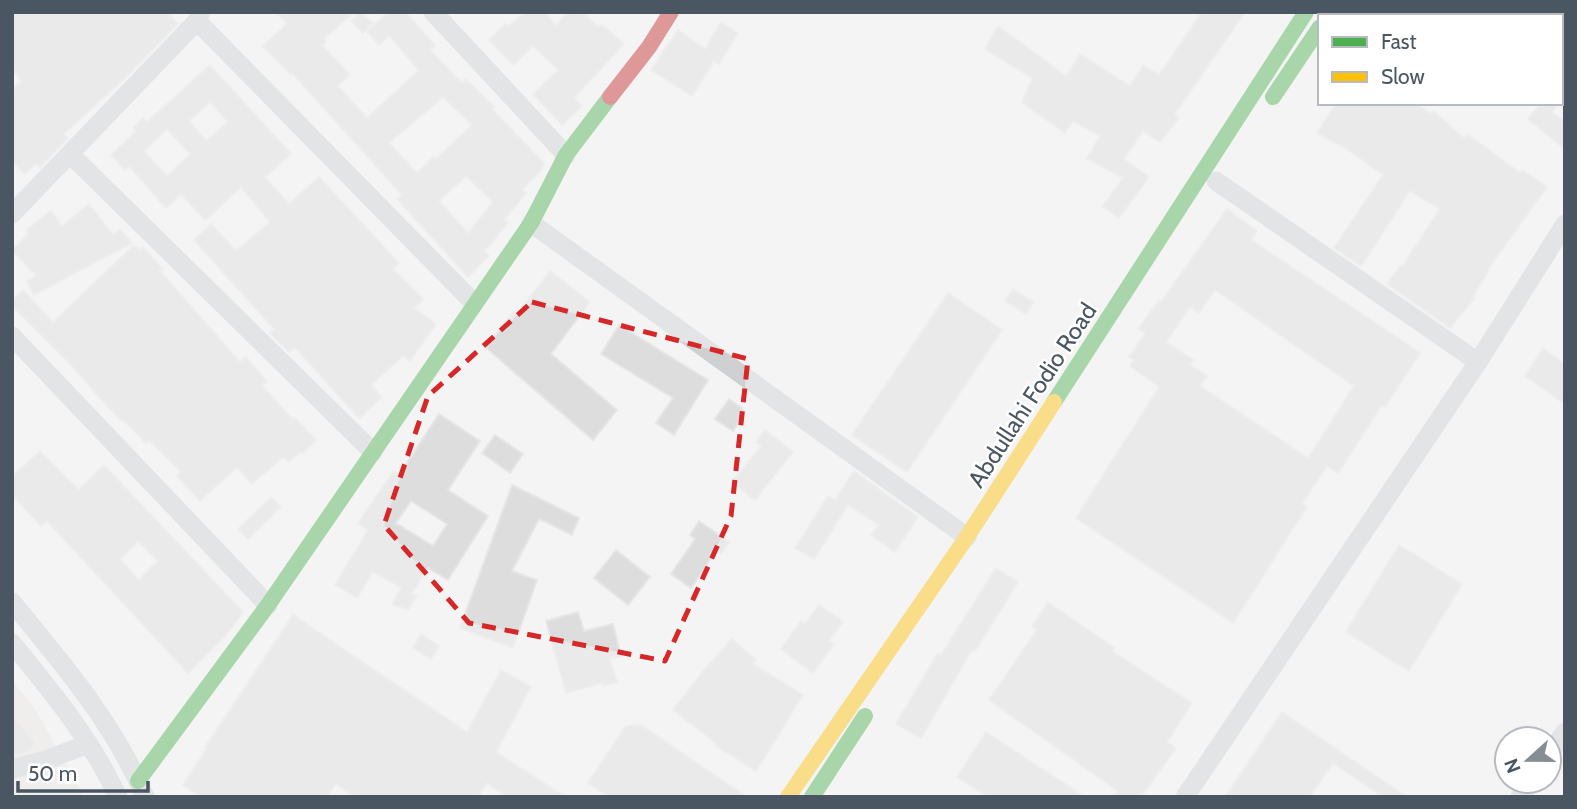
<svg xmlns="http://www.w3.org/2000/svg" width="1577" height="809" font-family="Cabin,sans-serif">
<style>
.commercial{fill:#e8e7e3}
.building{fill:#ddddde;stroke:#e5e6e7;stroke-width:2;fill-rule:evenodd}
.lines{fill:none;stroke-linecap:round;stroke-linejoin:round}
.street{stroke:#ced0d2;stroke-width:19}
.fast{stroke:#4caf50;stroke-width:16}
.slow{stroke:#ffc107;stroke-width:16}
.jam{stroke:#c62828;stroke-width:16}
.marked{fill:none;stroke:#d62828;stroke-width:5;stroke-dasharray:14 9;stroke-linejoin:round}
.labels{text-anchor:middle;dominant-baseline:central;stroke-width:5;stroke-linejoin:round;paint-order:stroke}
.street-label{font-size:24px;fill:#4a5661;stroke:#fff}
</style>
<rect width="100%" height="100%" fill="#f4f4f4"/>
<!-- commercial -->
<polygon class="commercial" points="12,680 37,712 84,797 12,797"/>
<!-- building -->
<g class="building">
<polygon points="12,12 167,12 178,24 129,74 64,134 68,138 40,168 36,163 25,174 12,161 12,90 22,81 12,69"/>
<path d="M 276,12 L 354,12 L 324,39 L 326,42 L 322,45 L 350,75 L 338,86 L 367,118 L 419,70 L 389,36 L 379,45 L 367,31 L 388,12 L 405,12 L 435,45 L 430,50 L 462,83 L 466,79 L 494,107 L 492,109 L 544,163 L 540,172 L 522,190 L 526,193 L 504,220 L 508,223 L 485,251 L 489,256 L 468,277 L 397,199 L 402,195 L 292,73 L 291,75 L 263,46 L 287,24 ZM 443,97 L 472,125 L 436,159 L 434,157 L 417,173 L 389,143 ZM 466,176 L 493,202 L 468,233 L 439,201 Z"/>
<polygon points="360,12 373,23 363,33 351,21"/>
<polygon points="525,12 545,12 556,25 568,12 582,12 598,27 601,24 624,44 574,98 582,106 562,125 533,94 558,70 533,46 513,65 489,40 505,24 508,27"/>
<polygon points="1202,12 1245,12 1175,114 1179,118 1160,142 1143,131 1124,159 1149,177 1119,218 1103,206 1123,178 1087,158 1100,136 1073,121 1065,133 1022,103 1032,78 985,49 998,26 1066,76 1080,54 1130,86 1143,65 1159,75"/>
<polygon points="721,22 738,33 719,64 714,61 692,96 651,70 678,30 705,49"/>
<path d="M 210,65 L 291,154 L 265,177 L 289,204 L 319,177 L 399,263 L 393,269 L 423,299 L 414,308 L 436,324 L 410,361 L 403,356 L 371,385 L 382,397 L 359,418 L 298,351 L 294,348 L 289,352 L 270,333 L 274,329 L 194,240 L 211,224 L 236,251 L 270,222 L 241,187 L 205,220 L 181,194 L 166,208 L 129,166 L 125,170 L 111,155 L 136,131 L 133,128 L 143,118 L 147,122 ZM 210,102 L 228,122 L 206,141 L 189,121 ZM 167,129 L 190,154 L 167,176 L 144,151 Z"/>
<polygon points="1336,103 1416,103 1431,114 1433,111 1464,138 1467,134 1520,173 1522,170 1547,187 1488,269 1489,270 1472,298 1474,299 1450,328 1387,284 1400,266 1402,267 1440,209 1410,191 1361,266 1334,248 1383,175 1347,149 1317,133"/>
<polygon points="1541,103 1559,103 1552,112 1565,122 1565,149 1528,119"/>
<polygon points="89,204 113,235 120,230 132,243 34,295 27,281 36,276 12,250 29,234 26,230 51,211 62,226"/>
<path d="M 1227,209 L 1257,231 L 1251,240 L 1420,353 L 1385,407 L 1382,405 L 1338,473 L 1327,466 L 1302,504 L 1307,507 L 1233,623 L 1076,518 L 1159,387 L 1130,366 L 1134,360 L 1129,357 L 1145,333 L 1138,329 L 1159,300 L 1161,302 ZM 1215,290 L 1354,386 L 1308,458 L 1200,386 L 1207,376 L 1190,365 L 1194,360 L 1166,342 L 1190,307 L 1199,313 Z"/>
<polygon points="134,245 139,250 143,247 163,269 160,271 240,362 246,357 267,381 262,385 292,419 294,417 316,440 302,454 300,452 289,462 283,457 252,484 237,467 200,501 177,476 181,472 149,440 146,443 122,419 120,420 68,362 12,306 12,301 23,290 53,322"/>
<polygon points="550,271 590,302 551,354 617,410 593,440 485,347 514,312 517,314"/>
<polygon points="1013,289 1033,302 1026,314 1005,301"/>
<polygon points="948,293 1002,330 907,472 852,435"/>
<polygon points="619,325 708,380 674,435 656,423 673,398 601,354"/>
<polygon points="1543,348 1565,364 1565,404 1525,376"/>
<polygon points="729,399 746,411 733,431 715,419"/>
<path d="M 439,414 L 480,441 L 448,490 L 488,516 L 448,580 L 428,568 L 412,593 L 417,596 L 408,610 L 392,604 L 401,588 L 373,572 L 357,598 L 335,585 L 368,530 L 358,523 L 394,471 L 399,475 ZM 411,501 L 447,524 L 433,546 L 396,523 Z"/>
<polygon points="765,430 793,452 755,500 732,482 761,446 756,442"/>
<polygon points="495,435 523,454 510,473 482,453"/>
<path d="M 40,451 L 79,490 L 104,465 L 243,612 L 226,635 L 188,673 L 47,521 L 41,526 L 12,495 L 12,477 ZM 138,541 L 158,561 L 139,580 L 120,559 Z"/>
<polygon points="854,471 918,517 895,552 871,535 879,525 848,505 814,559 795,548 828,496 835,500"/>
<polygon points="512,485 579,518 572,535 539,519 512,571 537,580 513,648 460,628"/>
<polygon points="271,497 281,507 248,539 238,529"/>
<polygon points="699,521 729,542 721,554 716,551 691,588 671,574 695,539 690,535"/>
<polygon points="1399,545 1462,584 1409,671 1346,632"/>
<polygon points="616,550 650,577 628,605 594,578"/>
<polygon points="996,568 1018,582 975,651 972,650 921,738 896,724 938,653 941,655"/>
<polygon points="1048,602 1114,648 1112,651 1192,703 1167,742 1176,748 1141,797 1114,797 1118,791 989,700 1037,630 1032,626"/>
<polygon points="819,605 843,622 829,641 834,644 813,673 781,649 801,621 805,624"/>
<polygon points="578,612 584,631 613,624 621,656 610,659 617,682 603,686 602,683 566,693 546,621"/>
<polygon points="293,615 467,732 501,670 531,687 496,752 566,797 506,797 487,783 478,797 355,797 336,784 326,797 201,797 183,785 207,748 205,747"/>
<polygon points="421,634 439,646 431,659 413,648"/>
<polygon points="732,639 756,660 753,664 803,695 756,771 716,746 717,744 673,710 704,670"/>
<polygon points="1282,712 1407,797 1383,797 1333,763 1310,797 1225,797"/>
<polygon points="12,714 36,744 25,753 12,756"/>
<polygon points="641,725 703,767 747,797 609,797 588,783 626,726"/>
<polygon points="986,732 1085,797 988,797 957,777"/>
</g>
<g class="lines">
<!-- street -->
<g class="street">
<polyline points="433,12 566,155"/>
<polyline points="197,21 474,303"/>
<polyline points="71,155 373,452"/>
<polyline points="1216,181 1478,362"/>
<polyline points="12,214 197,21 201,12"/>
<polyline points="531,223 967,537"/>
<polyline points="12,336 268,605"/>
<path d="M 12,602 C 62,663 114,723 145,797"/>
<path d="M 12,643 C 51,691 92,740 118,797"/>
<polyline points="1549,754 1565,732"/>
<polyline points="12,769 46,760 88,744"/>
<polyline points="1185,797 1478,362 1565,224"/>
<polyline points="1520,797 1531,781"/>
</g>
<!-- fast -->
<g class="fast">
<polyline points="1273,97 1320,27"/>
<polyline points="1054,402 1306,12"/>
<polyline points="138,781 268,605 531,223 566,155 610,97"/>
<polyline points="812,797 865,716"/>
</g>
<!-- slow -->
<polyline class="slow" points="788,797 967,537 1054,402"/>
<!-- jam -->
<polyline class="jam" points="610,97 649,47 671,12"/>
</g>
<!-- marked area -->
<path d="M0 0H1577V809H0ZM 532,302 L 748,359 L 731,516 L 665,661 L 469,623 L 384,525 L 428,396 Z" fill="#f4f4f4" fill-opacity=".55" fill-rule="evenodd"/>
<path class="marked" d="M 532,302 L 748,359 L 731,516 L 665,661 L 469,623 L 384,525 L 428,396 Z"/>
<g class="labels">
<!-- street labels -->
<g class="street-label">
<text transform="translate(1032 395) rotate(-57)">Abdullahi Fodio Road</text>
</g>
</g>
<!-- border -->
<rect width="1577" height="809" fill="none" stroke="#4a5661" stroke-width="28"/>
<!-- legend -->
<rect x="1318" y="14" width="245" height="91" fill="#ffffff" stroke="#b7bbc0" stroke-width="2"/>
<rect x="1332" y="37" width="35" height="10" fill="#4caf50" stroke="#b7bbc0" stroke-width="2"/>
<text x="1381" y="49" font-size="21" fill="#4a5661">Fast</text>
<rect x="1332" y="72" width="35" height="10" fill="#ffc107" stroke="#b7bbc0" stroke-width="2"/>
<text x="1381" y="84" font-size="21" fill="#4a5661">Slow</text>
<!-- north arrow -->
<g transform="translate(1528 760) rotate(249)"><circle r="33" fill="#ffffff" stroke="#b7bbc0" stroke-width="2"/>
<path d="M0-5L12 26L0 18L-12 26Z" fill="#868d94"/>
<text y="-10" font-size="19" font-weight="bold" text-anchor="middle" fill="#4a5661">N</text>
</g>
<!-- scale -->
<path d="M18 781v10h130v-10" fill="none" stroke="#4a5661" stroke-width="3.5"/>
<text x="28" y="781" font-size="21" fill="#4a5661" stroke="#ffffff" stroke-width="5" paint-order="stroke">50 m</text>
</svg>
